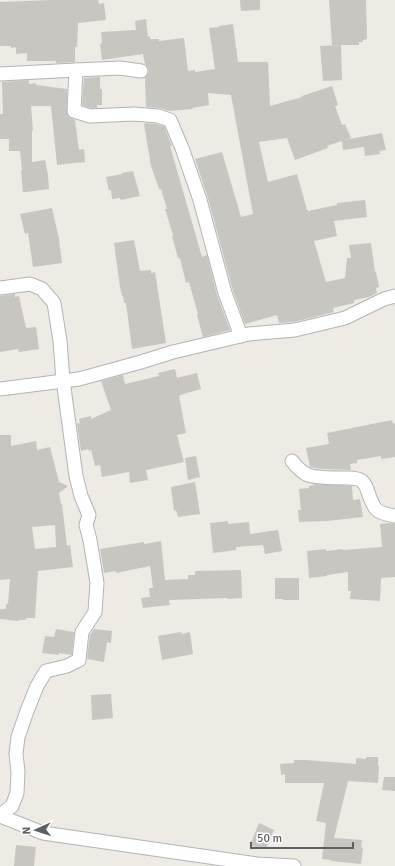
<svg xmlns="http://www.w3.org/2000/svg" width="395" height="866" font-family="Signika,sans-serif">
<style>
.building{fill:#c8c6c0;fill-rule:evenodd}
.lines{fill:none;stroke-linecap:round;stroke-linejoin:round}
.minor-casing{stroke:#b1b4b8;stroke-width:15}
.minor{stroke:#fff;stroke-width:13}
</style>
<rect width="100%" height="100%" fill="#edebe4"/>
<!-- building -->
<g class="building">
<polygon points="51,0 98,0 99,4 104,3 106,20 78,23 77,47 75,47 75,62 56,63 56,61 27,61 27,53 16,54 16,47 11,48 11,46 0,46 0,2"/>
<polygon points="240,0 260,0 260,10 241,11"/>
<polygon points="329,0 366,0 367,39 363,40 363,42 359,42 359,45 332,45"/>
<polygon points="146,19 148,37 150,36 150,39 159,39 159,41 184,38 188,71 195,70 195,72 215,69 209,28 219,27 219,26 233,24 238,62 268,62 270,106 302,97 302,96 332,86 338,105 335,106 342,125 345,124 351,138 344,140 382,133 386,150 379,151 380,154 365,156 364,147 343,150 342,141 327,146 328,148 295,160 287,138 259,142 268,182 297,174 307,210 308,210 308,211 337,205 337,203 365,200 367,217 334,221 337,236 314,241 326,282 345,278 347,258 351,258 349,245 371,243 375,272 376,272 379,287 376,288 377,293 369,297 354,300 354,303 333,308 334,312 294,322 279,323 277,315 245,324 233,291 208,198 195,159 222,152 241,217 253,214 231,95 208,93 209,105 192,108 193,109 169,111 159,108 146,107 145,77 147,76 149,72 148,68 145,64 143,54 102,60 100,44 102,43 101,32 136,30 135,21"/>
<polygon points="341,45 342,80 323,81 320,46"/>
<polygon points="100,77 100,89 102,89 102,105 97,105 97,108 91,108 82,105 84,78"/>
<polygon points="29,80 29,84 36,83 36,85 67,89 67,114 69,117 75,120 79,150 84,149 85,162 57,165 51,106 31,106 33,131 32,131 32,162 45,160 48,175 49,189 26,192 23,192 21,171 22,171 20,151 9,151 9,139 0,139 0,114 3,114 2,82"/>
<polygon points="147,123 156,124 164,126 172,146 170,146 202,257 207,255 217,295 230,330 203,337 197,315 198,314 189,282 186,283 180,258 178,258 172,236 173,235 165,209 167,209 161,189 159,189 151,166 144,124"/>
<polygon points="133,171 140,196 121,200 120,198 112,199 111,190 109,191 106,177 122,174 122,173"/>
<polygon points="52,208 59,239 62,263 33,267 28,233 25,234 20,214"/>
<polygon points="134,240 140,271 151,270 151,273 155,272 166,343 132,349 126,303 124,303 123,296 122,296 120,287 114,243"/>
<polygon points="15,294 15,297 19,296 26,328 36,327 39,349 19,352 18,349 0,352 0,296"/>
<polygon points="175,369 177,378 197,373 201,389 180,395 180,396 179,396 186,433 177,435 184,462 146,470 148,480 130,483 129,472 102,477 100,465 95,466 91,450 89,451 88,449 81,451 77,424 80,423 79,419 91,416 91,419 111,410 101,381 123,375 125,384 159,376 158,373"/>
<polygon points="392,420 393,424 395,423 395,457 381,459 381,456 357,460 357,463 350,464 351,470 322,469 310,467 306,448 329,444 327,433"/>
<path d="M 0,435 L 11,435 L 11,446 L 36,441 L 37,450 L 50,447 L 59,482 L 68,486 L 59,493 L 61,504 L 62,504 L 67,546 L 70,545 L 73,567 L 38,571 L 35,618 L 26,618 L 26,620 L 18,620 L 18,621 L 0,619 L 0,609 L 6,609 L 6,604 L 8,604 L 10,579 L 0,580 ZM 55,525 L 56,547 L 35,549 L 32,527 Z"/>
<polygon points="196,456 200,477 188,480 185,458"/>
<polygon points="195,482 200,514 178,517 176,510 174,511 171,487"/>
<polygon points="313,484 352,486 353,500 360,499 363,517 327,521 299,522 298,510 301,510 299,489 309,488 309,486 314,485"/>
<polygon points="228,521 228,524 249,522 250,534 278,530 282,551 265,554 263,545 236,547 236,550 213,553 210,523"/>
<polygon points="389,523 395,524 395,577 381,578 380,601 350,599 351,591 348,591 348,572 327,575 327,576 309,578 307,551 326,549 326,551 343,549 343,550 382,547 380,524"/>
<polygon points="161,541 165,580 188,579 188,575 195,575 195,571 241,570 242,598 227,599 227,598 169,600 170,605 143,608 141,598 150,597 149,588 153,588 150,566 116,573 116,571 104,573 100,549 144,542 144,544"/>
<polygon points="275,578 299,578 299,600 283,600 283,599 275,599"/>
<polygon points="56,629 74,632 72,655 59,653 59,655 42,653 45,636 54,637"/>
<polygon points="94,629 112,631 111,643 107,642 104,662 87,659 90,635"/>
<polygon points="181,632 182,634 190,632 193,654 162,660 158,636"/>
<polygon points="111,694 113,718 92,720 91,695"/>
<polygon points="366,757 378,757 378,766 379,766 378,783 348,781 334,838 362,840 361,847 363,848 361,864 331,861 331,860 322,859 326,823 316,821 324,783 285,783 285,774 281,775 280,764 294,763 294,760 306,760 356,764 356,758 366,759"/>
<polygon points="384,777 395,777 395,791 382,790"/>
<polygon points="259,823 274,830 266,849 261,847 261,849 250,845"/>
<polygon points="16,845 36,847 34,866 14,866"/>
</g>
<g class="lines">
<defs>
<g id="minor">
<polyline points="76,70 120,68 141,71"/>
<polyline points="0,74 76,70 74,111 90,116 134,114 158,116 170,120 182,148 200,200 225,293 241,336"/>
<polyline points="0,288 30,284 42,289 54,303 60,341 63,380 76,476 81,496 89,515 86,525 90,540 97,583 95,612 82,632 79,660 67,666 46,671 37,686 27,711 18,737 16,754 18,772 17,793 12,806 0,815"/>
<polyline points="0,389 79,379 141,362 173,352 249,334 295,330 345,318 384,299 395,296"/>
<path d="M 292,461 C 296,466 301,472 308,475 C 316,478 339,478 348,478 C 353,478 358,478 362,481 C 365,484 367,488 368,492 C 374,510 376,513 395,516"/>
<polyline points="0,816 43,833 257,864 294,866"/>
</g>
</defs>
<!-- minor casing -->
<use href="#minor" class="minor-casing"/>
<!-- minor -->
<use href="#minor" class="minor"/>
</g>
<!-- north arrow -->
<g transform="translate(36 830) rotate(267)" stroke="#ffffff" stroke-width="3" paint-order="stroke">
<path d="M0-3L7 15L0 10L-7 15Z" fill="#5c5f63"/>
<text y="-6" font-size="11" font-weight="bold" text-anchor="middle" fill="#5c5f63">N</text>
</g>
<!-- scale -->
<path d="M251 842v6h102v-6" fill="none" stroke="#5c5f63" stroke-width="2"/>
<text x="257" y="842" font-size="12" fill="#5c5f63" stroke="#ffffff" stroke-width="3" paint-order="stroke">50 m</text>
</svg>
